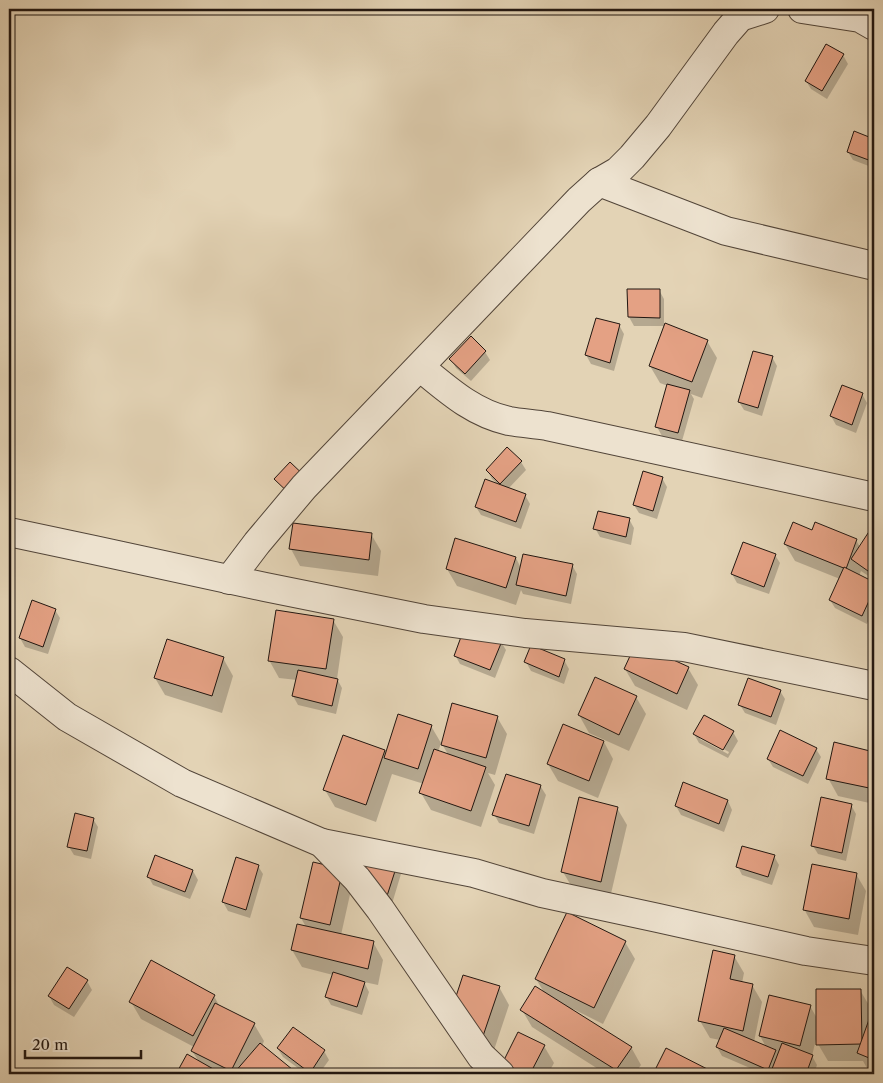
<svg xmlns="http://www.w3.org/2000/svg" width="883" height="1083" font-family="'Libre Caslon Text',serif">
<style>
.shadow{fill:#0003;fill-rule:evenodd}
.building{fill:#e4a184;stroke:#211610}
.lines{fill:none;stroke-linecap:round;stroke-linejoin:round}
.minor-casing{stroke:#524539;stroke-width:30}
.minor{stroke:#ede2cf;stroke-width:28}
</style>
<rect width="100%" height="100%" fill="#e3d3b5"/>
<filter id="stains"><feTurbulence type="fractalNoise" baseFrequency=".004" numOctaves="4"/><feColorMatrix values="0 0 0 0 .2 0 0 0 0 .09 0 0 0 0 .02 0 0 0 .5 -.17"/></filter>
<radialGradient id="worn" r=".72"><stop offset=".6" stop-color="#630" stop-opacity="0"/><stop offset="1" stop-color="#630" stop-opacity=".3"/></radialGradient>
<!-- shadow -->
<g class="shadow">
<polygon points="843,55 848,64 827,99 811,89 806,81"/>
<polygon points="855,133 874,140 874,168 853,160 848,152"/>
<polygon points="629,290 659,290 664,299 664,325 707,341 717,358 702,398 691,394 694,399 682,441 662,436 657,427 668,386 660,383 650,366 665,326 634,326 629,317"/>
<polygon points="619,325 624,334 614,371 591,364 586,355"/>
<polygon points="485,352 490,360 471,381 456,368 451,359"/>
<polygon points="772,357 777,366 762,416 744,410 739,402"/>
<polygon points="862,394 867,403 856,433 836,425 831,416"/>
<polygon points="521,462 526,470 508,489 525,495 530,504 521,529 481,515 476,507 500,486 492,479 487,470"/>
<polygon points="662,478 667,487 657,519 639,513 634,505"/>
<polygon points="629,519 634,528 631,545 600,537 595,528"/>
<polygon points="872,529 874,530 874,576 873,579 861,571 859,576 874,583 874,608 867,624 835,608 830,600 840,579 795,561 785,544 813,531 856,540 860,547"/>
<polygon points="371,534 381,551 378,576 300,566 291,549"/>
<polygon points="775,555 780,563 769,594 737,583 732,574"/>
<polygon points="516,558 521,568 572,565 577,574 571,604 523,594 521,590 516,605 457,586 447,569"/>
<polygon points="55,610 60,618 48,654 25,647 20,638"/>
<polygon points="333,620 343,637 337,679 342,688 336,714 298,705 293,696 297,680 279,678 269,660"/>
<polygon points="501,642 506,650 495,678 460,664 455,655"/>
<polygon points="9,647 19,664 9,699"/>
<polygon points="223,658 233,676 222,713 165,695 155,678"/>
<polygon points="564,660 569,669 564,684 531,671 526,662"/>
<polygon points="688,668 698,685 687,710 635,686 625,669"/>
<polygon points="780,691 785,699 776,725 745,713 740,705"/>
<polygon points="636,697 646,714 629,751 589,733 579,715"/>
<polygon points="497,717 507,734 495,775 488,773 495,785 481,827 431,810 421,793 424,784 392,774 376,822 335,807 325,790 344,736 387,751 431,726 441,743 438,752 449,756 442,744"/>
<path d="M 733,732 L 738,741 L 728,758 L 699,743 L 694,734 ZM 700,736 L 729,752 L 728,754 L 700,739 Z"/>
<polygon points="604,742 613,759 598,798 558,781 548,764"/>
<polygon points="835,744 874,753 874,804 838,796 828,778"/>
<polygon points="816,749 821,757 808,784 773,767 768,759"/>
<polygon points="506,775 541,787 546,795 534,834 499,823 494,814"/>
<polygon points="684,784 728,801 732,810 724,832 681,815 676,806"/>
<polygon points="851,805 856,814 846,861 818,854 813,846"/>
<polygon points="617,808 627,825 610,898 573,889 563,872"/>
<polygon points="93,819 98,827 91,859 74,855 69,847"/>
<polygon points="774,856 779,865 772,885 742,875 738,867"/>
<polygon points="156,857 193,871 198,880 190,899 153,885 148,876"/>
<polygon points="258,866 263,874 250,918 228,911 223,902"/>
<polygon points="396,866 401,874 391,907 351,890 341,935 373,942 383,960 378,985 364,982 369,992 362,1015 331,1005 326,996 333,975 302,967 292,950 298,925 306,927 301,918 342,870"/>
<polygon points="856,874 866,891 858,935 814,927 804,909"/>
<polygon points="625,942 635,959 603,1024 573,1009 572,1011 631,1047 641,1065 634,1074 606,1074 532,1027 522,1010 545,994 536,979"/>
<polygon points="734,956 744,973 742,983 752,985 762,1002 754,1042 766,1047 760,1036 810,1006 818,1020 860,990 870,1007 870,1015 874,1016 874,1073 868,1070 863,1061 828,1061 818,1044 817,1035 812,1056 817,1065 814,1074 764,1074 722,1056 717,1047 720,1040 710,1038 700,1021"/>
<polygon points="87,981 92,990 74,1017 54,1005 49,996"/>
<polygon points="499,987 509,1005 493,1053 458,1041"/>
<polygon points="214,996 220,1007 254,1024 264,1041 262,1046 296,1074 177,1074 187,1056 200,1063 192,1051 194,1047 141,1019 131,1002"/>
<polygon points="293,1028 324,1051 329,1060 319,1074 306,1074 283,1057 278,1049"/>
<polygon points="544,1046 554,1063 548,1074 498,1074"/>
<polygon points="667,1049 715,1074 654,1074"/>
</g>
<!-- building -->
<g class="building">
<polygon points="826,44 844,54 822,91 805,81"/>
<polygon points="854,131 874,139 874,162 847,152"/>
<polygon points="627,289 660,289 660,318 628,317"/>
<polygon points="596,318 620,324 610,363 585,355"/>
<polygon points="665,323 708,340 692,382 649,366"/>
<polygon points="471,336 486,351 465,374 449,359"/>
<polygon points="753,351 773,356 758,408 738,402"/>
<polygon points="667,384 690,390 678,433 655,427"/>
<polygon points="842,385 863,393 852,425 830,416"/>
<polygon points="507,447 522,461 500,484 486,470"/>
<polygon points="290,462 309,480 293,497 274,479"/>
<polygon points="643,471 663,477 653,511 633,505"/>
<polygon points="485,479 526,494 516,522 475,507"/>
<polygon points="598,511 630,518 626,537 593,529"/>
<polygon points="793,522 812,530 815,522 857,539 846,569 784,544"/>
<polygon points="293,523 372,533 369,560 289,549"/>
<polygon points="872,527 874,529 874,561 868,571 851,559"/>
<polygon points="455,538 516,557 506,588 446,569"/>
<polygon points="743,542 776,554 764,587 731,574"/>
<polygon points="523,554 573,564 566,596 516,585"/>
<polygon points="844,567 874,582 874,590 862,616 829,600"/>
<polygon points="32,600 56,609 43,647 19,638"/>
<polygon points="276,610 334,619 326,669 268,661"/>
<polygon points="465,626 502,641 490,670 454,656"/>
<polygon points="167,639 224,657 212,696 154,678"/>
<polygon points="636,643 689,667 677,694 624,669"/>
<polygon points="531,645 565,659 559,677 524,662"/>
<polygon points="298,670 338,679 332,706 292,696"/>
<polygon points="595,677 637,696 619,735 578,715"/>
<polygon points="748,678 781,690 771,717 738,705"/>
<polygon points="452,703 498,716 486,758 441,745"/>
<polygon points="398,714 432,725 418,769 384,758"/>
<polygon points="704,715 734,731 723,750 693,734"/>
<polygon points="563,724 604,741 589,781 547,764"/>
<polygon points="780,730 817,748 803,776 767,759"/>
<polygon points="343,735 385,750 366,805 323,790"/>
<polygon points="834,742 874,752 874,789 826,779"/>
<polygon points="434,749 486,767 471,811 419,793"/>
<polygon points="506,774 541,785 529,826 492,815"/>
<polygon points="683,782 728,800 719,824 675,806"/>
<polygon points="579,797 618,807 601,882 561,872"/>
<polygon points="821,797 852,804 842,853 811,846"/>
<polygon points="75,813 94,818 87,851 67,847"/>
<polygon points="742,846 775,855 768,877 736,867"/>
<polygon points="359,853 397,865 386,899 348,887"/>
<polygon points="155,855 193,870 185,892 147,877"/>
<polygon points="236,857 259,865 246,910 222,902"/>
<polygon points="313,862 343,869 330,925 300,918"/>
<polygon points="812,864 857,873 849,919 803,910"/>
<polygon points="567,912 626,941 594,1008 535,979"/>
<polygon points="297,924 374,941 368,969 291,950"/>
<polygon points="713,950 735,955 730,979 753,984 743,1031 698,1021"/>
<polygon points="151,960 215,995 193,1036 129,1002"/>
<polygon points="67,967 88,980 69,1009 48,996"/>
<polygon points="333,972 365,982 357,1007 325,997"/>
<polygon points="463,975 500,986 483,1036 447,1024"/>
<polygon points="535,986 632,1047 616,1070 520,1010"/>
<polygon points="816,989 861,989 862,1044 816,1045"/>
<polygon points="769,995 811,1005 800,1046 759,1036"/>
<polygon points="215,1003 255,1023 231,1071 191,1051"/>
<polygon points="871,1014 874,1015 874,1060 857,1053"/>
<polygon points="293,1027 325,1050 310,1073 277,1048"/>
<polygon points="724,1028 776,1050 768,1070 716,1047"/>
<polygon points="518,1032 545,1045 530,1074 497,1074"/>
<polygon points="260,1043 298,1074 235,1074 234,1073"/>
<polygon points="782,1043 813,1055 806,1074 770,1074"/>
<polygon points="666,1048 717,1074 653,1074"/>
<polygon points="187,1054 222,1074 176,1074"/>
</g>
<g class="lines">
<defs>
<g id="minor">
<polyline points="802,9 860,18 874,26"/>
<polyline points="599,182 618,171 632,157 658,126 726,33 740,17 765,9"/>
<path d="M 420,367 C 448,390 473,413 509,421 C 521,423 534,424 547,426 L 874,497"/>
<polyline points="9,532 94,550 265,587 424,619 525,633 684,647 874,686"/>
<polyline points="229,580 257,543 304,487 579,200 599,182 726,231 874,266"/>
<polyline points="9,671 67,717 182,783 322,843 357,879 380,909 481,1056 500,1074"/>
<polyline points="322,843 474,873 542,893 658,918 806,951 874,961"/>
</g>
</defs>
<!-- minor casing -->
<use href="#minor" class="minor-casing"/>
<!-- minor -->
<use href="#minor" class="minor"/>
</g>
<!-- margin -->
<rect width="883" height="1083" fill="none" stroke="#e3d3b5" stroke-width="30"/>
<rect x="10" y="10" width="863" height="1063" fill="none" stroke="#211610" stroke-width="2.5"/>
<rect x="15" y="15" width="853" height="1053" fill="none" stroke="#211610"/>
<!-- scale -->
<path d="M25 1050v8h116v-8" fill="none" stroke="#211610" stroke-width="2.5"/>
<text x="32" y="1050" font-size="15" fill="#211610" stroke="#ede2cf" stroke-width="4" paint-order="stroke">20 m</text>
<rect width="100%" height="100%" filter="url(#stains)"/>
<rect width="100%" height="100%" fill="url(#worn)"/>
</svg>
